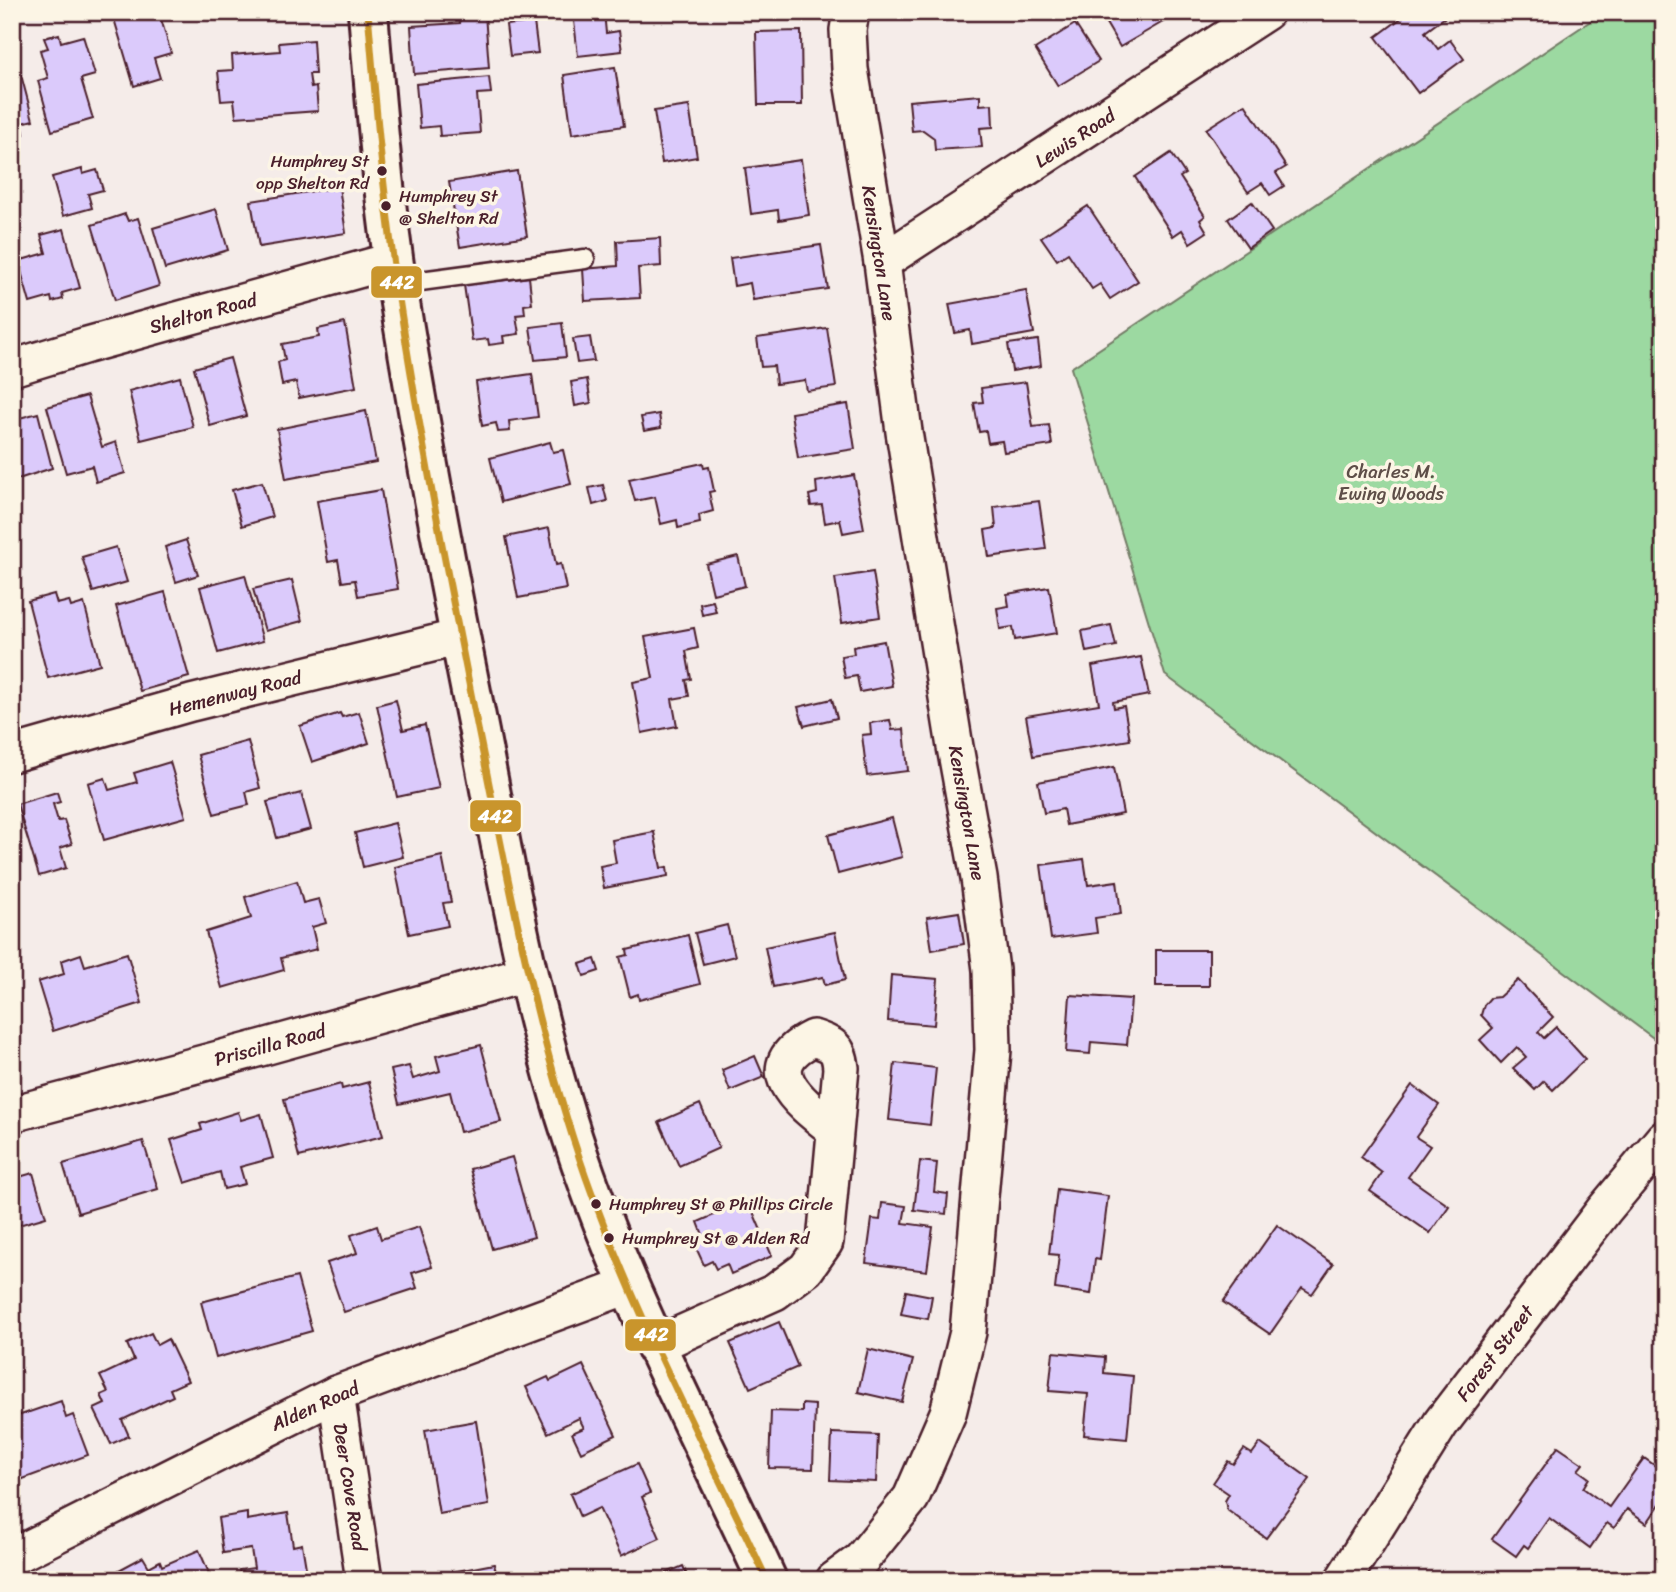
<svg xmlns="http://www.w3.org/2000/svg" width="1676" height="1592" font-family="Sriracha,sans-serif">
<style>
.green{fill:#9cd9a1;stroke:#737c66;stroke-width:2}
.building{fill:#dbcafb;stroke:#4a1f2b;stroke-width:2}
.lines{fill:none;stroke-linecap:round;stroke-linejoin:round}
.service-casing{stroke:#4a1f2b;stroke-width:23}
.minor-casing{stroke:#4a1f2b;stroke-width:40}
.primary-casing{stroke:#4a1f2b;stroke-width:44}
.service{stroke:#fcf5e5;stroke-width:18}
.minor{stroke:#fcf5e5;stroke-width:35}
.primary{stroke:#fcf5e5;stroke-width:38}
.bus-1-casing{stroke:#fcf5e5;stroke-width:12}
.bus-1{stroke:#c9952c;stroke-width:7}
.bus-dot{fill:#4a1f2b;stroke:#fcf5e5;stroke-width:2.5}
.labels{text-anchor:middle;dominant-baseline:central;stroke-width:7;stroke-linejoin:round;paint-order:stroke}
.bus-label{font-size:17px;fill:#4a1f2b;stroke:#fcf5e5;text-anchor:start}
.street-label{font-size:19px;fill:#4a1f2b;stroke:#fcf5e5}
.park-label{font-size:19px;fill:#5e4e48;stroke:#fcf5e5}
.line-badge{stroke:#fcf5e5;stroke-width:2.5}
.badge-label{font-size:19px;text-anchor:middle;font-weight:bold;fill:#fff}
</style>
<rect width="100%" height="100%" fill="#f5ece9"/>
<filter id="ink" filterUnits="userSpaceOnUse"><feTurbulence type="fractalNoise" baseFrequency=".0143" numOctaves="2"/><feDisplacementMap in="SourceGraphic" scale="14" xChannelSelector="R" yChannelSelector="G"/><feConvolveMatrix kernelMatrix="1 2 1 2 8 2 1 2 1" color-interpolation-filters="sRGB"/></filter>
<g filter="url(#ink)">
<!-- green -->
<polygon class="green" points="1604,12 1664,12 1664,1046 1165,675 1071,368"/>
<!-- building -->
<g class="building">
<polygon points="112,12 159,12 171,53 154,58 160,78 134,86"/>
<polygon points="573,12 604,12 606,33 619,31 622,51 578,56"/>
<polygon points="1112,12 1180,12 1120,47 1103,18"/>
<polygon points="1401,12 1446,12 1448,15 1425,32 1438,49 1450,40 1464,59 1418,93 1376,37 1404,16"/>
<polygon points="485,14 489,68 414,74 411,26 460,23 459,16"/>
<polygon points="534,22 538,53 510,56 506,25"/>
<polygon points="1075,24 1099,61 1058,86 1035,49"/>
<polygon points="801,31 802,105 758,105 756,32"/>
<polygon points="59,34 61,42 83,36 95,75 81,79 93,119 52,131 38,81 48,78 40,50 48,48 44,38"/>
<polygon points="313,40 315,74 309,74 311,88 316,87 318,111 236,117 234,100 221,101 218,71 233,70 232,55 280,51 279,43"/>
<polygon points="12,41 33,120 22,123 24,134 12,138"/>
<polygon points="615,67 624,126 572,134 564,75"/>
<polygon points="489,77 491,93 477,94 480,133 440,136 439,126 420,128 416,84"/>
<polygon points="980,95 980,105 992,104 993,127 980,128 982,147 935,150 934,138 923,130 912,131 909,101"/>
<polygon points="1245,104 1286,167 1276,173 1284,186 1270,195 1262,183 1248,192 1206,129"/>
<polygon points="689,106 697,157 662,163 654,111"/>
<polygon points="1171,153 1185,174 1180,177 1205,216 1200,220 1207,232 1190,243 1182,230 1173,236 1135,177"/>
<polygon points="801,160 809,215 779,220 778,210 751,214 745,168"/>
<polygon points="82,169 83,174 97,170 103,190 88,194 92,208 63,216 52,177"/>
<polygon points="517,171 527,236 460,247 449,182"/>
<polygon points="339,187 346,233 259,247 251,201"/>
<polygon points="1252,202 1272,231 1248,248 1228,219"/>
<polygon points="1088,206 1138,281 1110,299 1100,284 1092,289 1068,253 1057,260 1041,237"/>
<polygon points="216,209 228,250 165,269 153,228"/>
<polygon points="125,214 128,221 138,218 159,286 115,300 92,225"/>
<polygon points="64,229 80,288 62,293 63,299 52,302 51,297 30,303 18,261 46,253 41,235"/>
<polygon points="660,238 661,266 638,268 640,298 585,301 583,269 618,266 617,241"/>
<polygon points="821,245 828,289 753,300 750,283 734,286 730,258"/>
<polygon points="498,274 499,281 529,277 532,304 524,305 525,314 516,315 519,334 503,336 504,343 489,345 488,339 472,341 464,285 481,283 480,275"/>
<polygon points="1026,290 1034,333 972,344 970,330 955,333 949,304"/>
<polygon points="345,323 356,387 299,398 296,382 282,385 278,362 285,360 282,344 319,337 318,329"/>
<polygon points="562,323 566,357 535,360 530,327"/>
<polygon points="827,328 836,387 807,391 805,380 776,384 774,366 761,367 757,338"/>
<polygon points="590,337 594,361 577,363 573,339"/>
<polygon points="1038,340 1041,366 1012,371 1008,344"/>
<polygon points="230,358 246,416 210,426 194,368"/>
<polygon points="532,374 538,417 509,421 510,431 498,432 496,423 482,426 476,382"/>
<polygon points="180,377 193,427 141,440 129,391"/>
<polygon points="587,379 591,403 575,406 571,382"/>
<polygon points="1026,382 1033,427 1049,425 1052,445 1004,452 1002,441 988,443 986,431 979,432 974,403 983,402 981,388"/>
<polygon points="87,396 102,447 116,442 125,473 96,482 92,466 66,473 47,407"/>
<polygon points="848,404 855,449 798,458 791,413"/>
<polygon points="366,411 376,462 286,479 277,429"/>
<polygon points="38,413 52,468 12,481 12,420"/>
<polygon points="659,414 661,428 644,431 641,417"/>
<polygon points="550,442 553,452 563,450 571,484 501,502 490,458"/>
<polygon points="703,463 704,468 709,467 714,491 709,492 713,511 699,515 700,523 678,528 677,520 661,524 655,497 635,501 629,479"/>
<polygon points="854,475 864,529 843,533 840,520 825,523 822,505 811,506 809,495 817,493 816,482"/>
<polygon points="262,482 272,517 242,526 232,490"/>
<polygon points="603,485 607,501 593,505 589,488"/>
<polygon points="381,490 398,589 358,596 355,580 342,582 338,560 328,562 317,501"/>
<polygon points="1039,501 1046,549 989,557 985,530 996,528 994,507"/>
<polygon points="549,528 556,565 561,564 566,589 518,598 506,537"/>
<polygon points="186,540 198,575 176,582 165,547"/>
<polygon points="116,547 127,582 93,592 82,557"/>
<polygon points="738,556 745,586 713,594 706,564"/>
<polygon points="873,572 880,617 842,623 835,578"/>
<polygon points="245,575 263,641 218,653 200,587"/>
<polygon points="292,580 302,621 265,631 253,589"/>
<polygon points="1049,587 1057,633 1015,640 1013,627 1000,629 997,608 1009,606 1007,594"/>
<polygon points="165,592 189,677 140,691 116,606"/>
<polygon points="54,594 57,604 69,601 71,607 84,603 100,664 48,678 28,601"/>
<polygon points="713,601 716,612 702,615 700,604"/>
<polygon points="1111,625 1116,646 1086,652 1082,631"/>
<polygon points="694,628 698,648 686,651 691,679 686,680 689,696 672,699 677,726 642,733 633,682 653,678 645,637"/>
<polygon points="884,641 892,686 860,692 857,676 845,678 841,656 854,654 853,647"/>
<polygon points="1141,657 1149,695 1113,702 1114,708 1124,706 1130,740 1033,756 1026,716 1099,704 1092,666"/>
<polygon points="832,699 837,718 804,726 798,707"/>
<polygon points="396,700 403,730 425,725 439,788 397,797 377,705"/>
<polygon points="359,712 369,743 312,762 300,726 340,713 342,717"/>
<polygon points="890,720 892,730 904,729 908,771 867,776 862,735 871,734 870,723"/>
<polygon points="248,741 260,788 246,792 249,805 214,814 198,755"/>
<polygon points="170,762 186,817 104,840 88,783 105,778 109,790 137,782 134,773"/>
<polygon points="1114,767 1123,814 1066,825 1063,809 1044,813 1038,782"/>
<polygon points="57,792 60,802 53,804 58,821 64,820 72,844 60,848 66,868 39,876 17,804"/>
<polygon points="301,793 311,829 277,838 267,802"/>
<polygon points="892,818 902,857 838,874 828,835"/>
<polygon points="395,823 403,857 363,867 355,833"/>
<polygon points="654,832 661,868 667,867 668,876 604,888 600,866 616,863 612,840"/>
<polygon points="442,856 451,902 443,903 448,926 409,934 395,867"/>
<polygon points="1084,859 1088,885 1117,881 1121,914 1095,918 1097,933 1051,939 1041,865"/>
<polygon points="297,881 303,903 319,899 326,923 312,927 317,949 281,958 284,970 222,988 206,932 251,918 245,897"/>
<polygon points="959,912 964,944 932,950 927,917"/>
<polygon points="727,925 735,956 703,964 695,933"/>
<polygon points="835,932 845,980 825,985 823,977 773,987 765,947"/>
<polygon points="688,935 700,984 639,1000 638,994 630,997 620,957 628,955 627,950"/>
<rect x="1156" y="950" width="53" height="36"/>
<polygon points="127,953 142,1003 53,1031 38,982 64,974 61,961 81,954 85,966"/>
<polygon points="595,959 599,971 584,976 580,964"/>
<polygon points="891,975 938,979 934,1025 888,1021"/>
<polygon points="1518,980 1553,1017 1538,1032 1544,1038 1556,1027 1585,1059 1553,1090 1544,1081 1535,1090 1513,1068 1526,1057 1517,1047 1501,1063 1480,1040 1493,1028 1481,1015 1484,1005 1490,998 1499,997"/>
<polygon points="1070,995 1131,999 1127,1045 1091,1042 1090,1054 1066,1052"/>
<polygon points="481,1045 501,1122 460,1132 450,1092 399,1104 391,1070 409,1066 413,1079 440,1071 436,1056"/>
<polygon points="755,1056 764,1077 730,1091 722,1070"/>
<polygon points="895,1063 936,1068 930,1125 889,1120"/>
<polygon points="369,1082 383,1136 299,1157 284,1099 341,1084 342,1089"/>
<polygon points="1412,1085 1439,1105 1416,1137 1430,1146 1408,1177 1449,1206 1430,1233 1370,1191 1382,1173 1361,1157"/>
<polygon points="700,1104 719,1148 679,1166 659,1122"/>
<polygon points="238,1112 241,1120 261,1114 273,1158 240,1167 245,1184 224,1189 220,1172 185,1183 171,1140 202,1130 200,1124"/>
<polygon points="143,1141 158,1189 78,1213 63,1164"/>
<polygon points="512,1157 534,1237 492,1249 470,1169"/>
<polygon points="920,1161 937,1163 934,1192 948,1194 946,1214 914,1210"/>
<polygon points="33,1173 46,1217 12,1227 12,1179"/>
<polygon points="1057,1189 1108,1196 1100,1260 1095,1259 1091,1294 1055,1289 1059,1255 1049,1254"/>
<polygon points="748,1200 772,1256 731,1274 727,1264 716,1269 712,1261 704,1265 692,1239 703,1235 698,1222"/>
<polygon points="882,1203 906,1206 903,1223 933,1227 927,1271 866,1263 872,1219 880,1220"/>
<polygon points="1277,1225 1333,1264 1312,1294 1302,1288 1270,1334 1223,1302"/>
<polygon points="377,1226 381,1239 419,1227 432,1267 412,1273 417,1288 344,1312 327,1263 357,1253 351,1235"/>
<polygon points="297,1277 312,1331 216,1358 201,1302"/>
<polygon points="906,1291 932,1296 928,1319 901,1314"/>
<polygon points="779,1322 798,1367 750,1388 730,1343"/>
<polygon points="151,1333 157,1345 168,1339 188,1381 170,1389 173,1396 122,1420 129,1436 111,1444 94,1409 105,1404 101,1395 108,1392 100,1376 134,1360 127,1344"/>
<polygon points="868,1349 913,1360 902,1402 858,1392"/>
<polygon points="1053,1352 1105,1357 1104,1373 1133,1376 1127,1439 1084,1435 1088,1394 1049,1391"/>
<polygon points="583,1365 616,1435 581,1452 572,1433 584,1428 579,1418 548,1433 526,1387 548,1377 550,1381"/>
<polygon points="61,1401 66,1418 73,1415 88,1455 12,1483 12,1418"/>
<polygon points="802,1404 815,1405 813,1469 769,1468 771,1411 802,1412"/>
<polygon points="476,1421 489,1505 439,1514 425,1430"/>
<polygon points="832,1433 878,1435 876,1482 830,1480"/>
<polygon points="1260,1443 1310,1479 1266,1538 1227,1510 1225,1501 1229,1494 1213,1483 1228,1461 1233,1464 1244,1449 1252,1454"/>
<polygon points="1558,1447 1583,1464 1578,1470 1589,1478 1583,1488 1609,1507 1644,1458 1664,1472 1664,1498 1647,1523 1627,1509 1614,1528 1607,1523 1590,1548 1549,1518 1528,1548 1524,1545 1516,1556 1492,1539"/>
<polygon points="637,1464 650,1493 642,1497 660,1538 621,1556 599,1508 580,1517 570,1494"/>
<polygon points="247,1513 247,1520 288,1513 293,1546 302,1544 308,1580 241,1580 239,1570 254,1568 251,1549 223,1553 218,1518"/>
<polygon points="199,1550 212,1580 125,1580 119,1570 143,1557 149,1567 160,1561 162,1566"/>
<polygon points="494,1564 498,1580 459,1580 457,1571"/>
<polygon points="683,1566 689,1580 650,1580"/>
</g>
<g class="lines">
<defs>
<polyline id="service" points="398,284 585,259"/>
<g id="minor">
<polyline points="882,262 1266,12"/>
<polyline points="12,368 87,345 394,260"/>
<polyline points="12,754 191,703 460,637"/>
<polyline points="12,1114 264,1047 526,974"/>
<path d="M 656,1345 L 775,1292 L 806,1269 L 825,1242 L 841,1068 C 839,1047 833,1045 813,1038 C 752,1068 802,1104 835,1130"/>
<polyline points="336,1394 364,1580"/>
<polyline points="12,1557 336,1394 630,1285"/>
<polyline points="834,1580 861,1560 911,1498 948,1413 968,1332 993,1050 991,970 979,878 955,747 904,432 882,262 850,69 848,30 851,12"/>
<polyline points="1343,1580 1441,1423 1604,1210 1664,1138"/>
</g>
<path id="primary" d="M 368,12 C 375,96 382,181 394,265 C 418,421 448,577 479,732 C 508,882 534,1032 586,1177 C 635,1315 706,1446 767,1580"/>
</defs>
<!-- service casing -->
<use href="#service" class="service-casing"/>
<!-- minor casing -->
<use href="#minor" class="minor-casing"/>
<!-- primary casing -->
<use href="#primary" class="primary-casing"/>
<!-- service -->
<use href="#service" class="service"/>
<!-- minor -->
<use href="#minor" class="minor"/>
<!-- primary -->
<use href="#primary" class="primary"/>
<defs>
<path id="bus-1" d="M 368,12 C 375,96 382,181 394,265 C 416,418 447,571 477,724 C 508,876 534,1030 586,1177 C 635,1316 705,1446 767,1580"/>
</defs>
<!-- bus-1 casing -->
<use href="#bus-1" class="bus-1-casing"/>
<!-- bus-1 -->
<use href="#bus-1" class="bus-1"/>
</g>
</g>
<!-- markers -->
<g class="bus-dot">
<circle cx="382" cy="171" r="6"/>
<circle cx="386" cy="206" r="6"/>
<circle cx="596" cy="1204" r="6"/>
<circle cx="609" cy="1238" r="6"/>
</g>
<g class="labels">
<!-- bus labels -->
<g class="bus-label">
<text x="369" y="161" text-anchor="end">Humphrey St<tspan x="369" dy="22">opp Shelton Rd</tspan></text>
<text x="399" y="196">Humphrey St<tspan x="399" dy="22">@ Shelton Rd</tspan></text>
<text x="609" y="1204">Humphrey St @ Phillips Circle</text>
<text x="622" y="1238">Humphrey St @ Alden Rd</text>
</g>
<!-- street labels -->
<g class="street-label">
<text transform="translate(1075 138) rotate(-33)">Lewis Road</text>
<text transform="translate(879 253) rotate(81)">Kensington Lane</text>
<text transform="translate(203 313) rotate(-15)">Shelton Road</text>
<text transform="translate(235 693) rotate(-14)">Hemenway Road</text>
<text transform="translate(967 813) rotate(80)">Kensington Lane</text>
<text transform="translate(270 1045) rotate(-15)">Priscilla Road</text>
<text transform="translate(1495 1353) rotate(-53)">Forest Street</text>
<text transform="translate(315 1406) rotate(-24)">Alden Road</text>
<text transform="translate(350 1487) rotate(81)">Deer Cove Road</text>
</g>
<!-- park labels -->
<g class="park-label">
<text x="1391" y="471">Charles M.<tspan x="1391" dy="22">Ewing Woods</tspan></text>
</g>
</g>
<g class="line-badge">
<rect x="370" y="265" width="53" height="34" rx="7" fill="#c9952c"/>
<rect x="469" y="799" width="53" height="34" rx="7" fill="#c9952c"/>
<rect x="624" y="1318" width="53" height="34" rx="7" fill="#c9952c"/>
</g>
<g class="badge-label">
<text x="397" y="289">442</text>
<text x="495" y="823">442</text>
<text x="651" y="1341">442</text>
</g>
<!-- margin -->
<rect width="1676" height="1592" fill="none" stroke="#fcf5e5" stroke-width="42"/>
<rect x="21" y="21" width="1634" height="1550" fill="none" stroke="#4a1f2b" stroke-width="2.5" filter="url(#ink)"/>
</svg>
